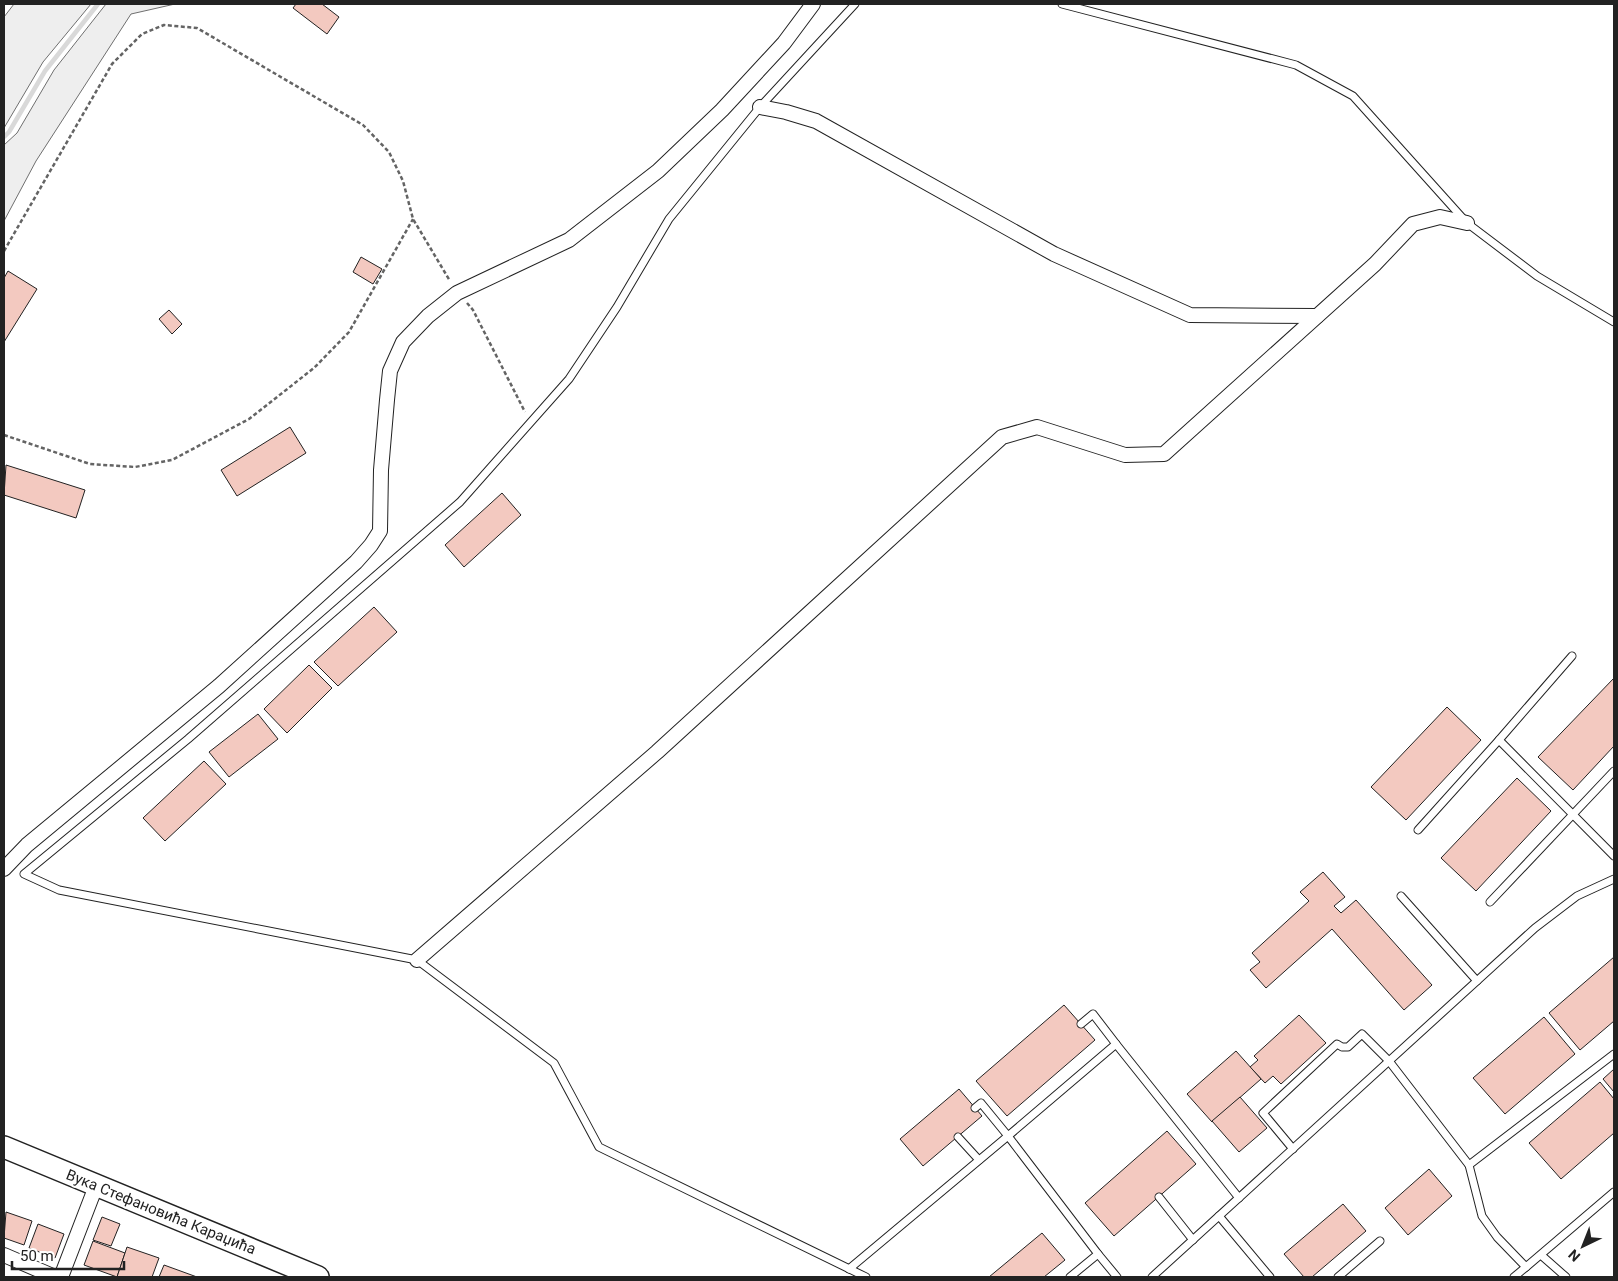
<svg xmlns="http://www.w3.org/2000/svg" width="1618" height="1281" font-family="Roboto,sans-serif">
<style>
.green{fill:#eee;stroke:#6f6f6f}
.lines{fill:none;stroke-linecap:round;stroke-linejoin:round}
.stream{stroke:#d9d9d9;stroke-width:4.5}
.building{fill:#f3c9c0;stroke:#222}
.service-casing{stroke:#222;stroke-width:9}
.minor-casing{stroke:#222;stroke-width:16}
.primary-casing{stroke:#222;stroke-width:24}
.path{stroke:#646464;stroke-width:2.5;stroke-dasharray:4 2.5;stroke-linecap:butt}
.service{stroke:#fff;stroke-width:7}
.minor{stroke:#fff;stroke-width:14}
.primary{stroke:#fff;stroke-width:21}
.labels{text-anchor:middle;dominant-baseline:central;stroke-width:4;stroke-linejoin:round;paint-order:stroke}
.street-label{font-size:15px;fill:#222;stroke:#fff}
</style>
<rect width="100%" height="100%" fill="#fff"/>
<!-- green -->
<g class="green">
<polygon points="14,4 91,4 43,62 4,128 4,17"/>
<polygon points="106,4 175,4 131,14 36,161 4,221 4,145 17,133 54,70"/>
</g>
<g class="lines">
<!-- stream -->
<polyline class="stream" points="4,137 9,132 45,71 98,4"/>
</g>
<!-- building -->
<g class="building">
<polygon points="296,4 322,4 339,17 327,34 293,8"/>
<polygon points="361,257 382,269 373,284 353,272"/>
<polygon points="8,271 37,289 4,342 4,278"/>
<polygon points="169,310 182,324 172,334 159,319"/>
<polygon points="290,427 306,453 237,496 221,470"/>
<polygon points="6,465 85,490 76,518 4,495"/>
<polygon points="502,493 521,515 464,567 445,545"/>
<polygon points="374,607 397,632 338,686 314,662"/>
<polygon points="309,665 332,688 287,733 264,709"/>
<polygon points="1614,678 1614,746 1573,790 1538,757"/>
<polygon points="1447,707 1481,740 1406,820 1371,787"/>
<polygon points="258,714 278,739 229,777 209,752"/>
<polygon points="204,761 226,784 165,841 143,818"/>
<polygon points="1517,778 1551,811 1476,891 1441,858"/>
<polygon points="1323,872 1345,897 1334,906 1341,913 1356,900 1432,985 1404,1010 1332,929 1266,988 1250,970 1260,962 1252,953 1309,901 1300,892"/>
<polygon points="1614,957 1614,1021 1580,1050 1549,1013"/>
<polygon points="1064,1005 1095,1040 1007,1116 976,1081"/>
<polygon points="1299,1015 1326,1043 1281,1084 1273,1076 1265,1083 1250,1067 1258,1060 1254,1056"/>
<polygon points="1544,1017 1575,1054 1505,1114 1473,1078"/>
<polygon points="1236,1051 1261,1079 1212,1122 1187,1094"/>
<polygon points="1614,1069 1614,1092 1603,1079"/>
<polygon points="1600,1082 1614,1099 1614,1133 1561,1179 1529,1143"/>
<polygon points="959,1089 982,1116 923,1166 900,1139"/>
<polygon points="1240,1097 1267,1128 1239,1152 1212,1121"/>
<polygon points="1167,1131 1196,1164 1114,1236 1085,1203"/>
<polygon points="1429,1169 1452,1196 1408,1235 1385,1208"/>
<polygon points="1343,1204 1366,1231 1312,1277 1304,1277 1284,1254"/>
<polygon points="6,1212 32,1221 24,1245 4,1238"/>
<polygon points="102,1217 120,1224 111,1246 93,1240"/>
<polygon points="38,1224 64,1234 55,1258 29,1248"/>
<polygon points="1042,1233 1065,1260 1044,1277 989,1277"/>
<polygon points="93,1241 125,1253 117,1277 84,1265"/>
<polygon points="127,1247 159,1258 152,1277 117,1277"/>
<polygon points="164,1265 197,1277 159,1277"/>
</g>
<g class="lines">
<defs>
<g id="service">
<polyline points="855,4 760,107 669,219 617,307 569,379 460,502 188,739 24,874 59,890 417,960 554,1063 599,1147 866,1277"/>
<polyline points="1062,4 1296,65 1353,96 1467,223 1537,276 1614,322"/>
<polyline points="1499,740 1572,656"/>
<polyline points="1418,830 1499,740 1614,856"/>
<polyline points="1401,896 1477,981"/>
<polyline points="1490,902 1614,771"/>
<polyline points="1081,1024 1093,1014 1116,1044"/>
<polyline points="975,1108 981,1103 1008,1136 1116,1044 1239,1198"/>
<polyline points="958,1137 979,1160"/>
<polyline points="1293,1149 1263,1113 1337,1044 1342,1047 1348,1047 1362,1034 1389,1061 1469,1165 1614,1054"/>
<polyline points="1469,1165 1482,1216 1497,1237 1526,1267 1614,1192"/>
<polyline points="1159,1197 1193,1240"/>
<polyline points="1219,1216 1270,1277"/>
<polyline points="1098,1254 1117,1277"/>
<polyline points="1541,1255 1566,1277"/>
<polyline points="849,1269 1008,1136 1098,1254 1070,1277"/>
<polyline points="1152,1277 1535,928 1577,896 1614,879"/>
<polyline points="1338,1277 1380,1241"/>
<polyline points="1514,1277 1526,1267"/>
</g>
<g id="minor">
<polyline points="760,107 786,112 816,121 1054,254 1190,315 1317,316"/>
<polyline points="4,869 27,845 219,686 356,562 371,545 380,531 381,470 387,400 390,371 403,342 428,316 457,293 569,240 658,171 722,110 784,43 813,4"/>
<polyline points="417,960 657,752 1002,437 1037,427 1125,455 1164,454 1375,264 1413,224 1440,217 1467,223"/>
<polyline points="4,1255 55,1277"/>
<polyline points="61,1277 96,1186"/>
</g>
<polyline id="primary" points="4,1147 318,1277"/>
</defs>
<!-- service casing -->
<use href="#service" class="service-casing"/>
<!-- minor casing -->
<use href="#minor" class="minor-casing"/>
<!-- primary casing -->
<use href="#primary" class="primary-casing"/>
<!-- path -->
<g class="path">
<polyline points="4,251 112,64 142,34 164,25 197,28 363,125 389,152 403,181 413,219 450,281"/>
<polyline points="467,303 473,310 525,412"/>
<polyline points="4,435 90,464 135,467 172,460 249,419 314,368 349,332 413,219"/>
</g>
<!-- service -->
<use href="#service" class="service"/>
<!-- minor -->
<use href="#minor" class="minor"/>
<!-- primary -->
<use href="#primary" class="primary"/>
</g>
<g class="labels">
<!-- street labels -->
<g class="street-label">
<text transform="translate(161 1212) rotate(22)">Вука Стефановића Караџића</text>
</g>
</g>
<!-- border -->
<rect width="1618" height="1281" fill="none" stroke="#222222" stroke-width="10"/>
<!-- north arrow -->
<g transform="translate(1583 1246) rotate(223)" stroke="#ffffff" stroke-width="4" paint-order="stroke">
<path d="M0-4L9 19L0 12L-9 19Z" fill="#222222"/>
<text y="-8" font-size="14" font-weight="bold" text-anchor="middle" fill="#222222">N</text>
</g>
<!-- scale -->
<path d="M12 1261v8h112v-8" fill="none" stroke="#222222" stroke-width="2.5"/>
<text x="20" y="1261" font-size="15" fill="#222222" stroke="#ffffff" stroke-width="4" paint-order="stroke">50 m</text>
</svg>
